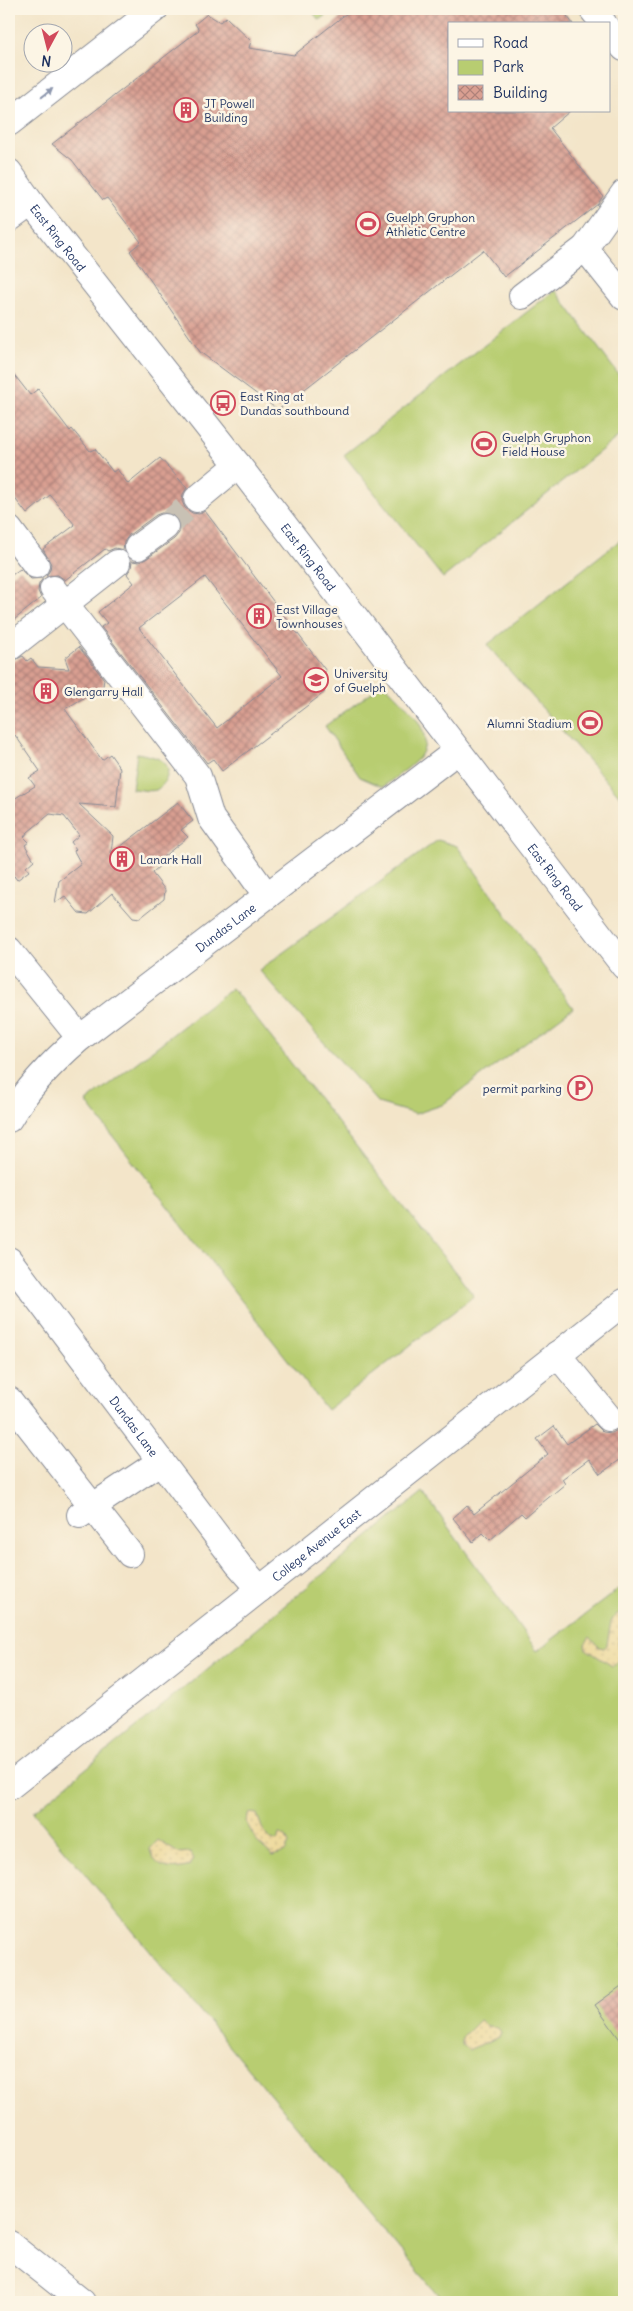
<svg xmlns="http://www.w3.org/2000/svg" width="633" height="2311" font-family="Delius,sans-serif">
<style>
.green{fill:#b8cd71;stroke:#6a7e68}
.sand{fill:url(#sand-dots);stroke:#84847e}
.building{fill:url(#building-cross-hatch);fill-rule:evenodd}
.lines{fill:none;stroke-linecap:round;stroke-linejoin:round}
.minor-tunnel{stroke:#c8c1b4;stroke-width:26;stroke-dasharray:26 13;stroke-linecap:butt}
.minor-casing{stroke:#878a94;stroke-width:28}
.minor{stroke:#fff;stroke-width:26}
.oneway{fill:#8d97ae}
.labels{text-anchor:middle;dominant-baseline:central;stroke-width:5;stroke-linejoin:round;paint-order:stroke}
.poi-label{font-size:12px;fill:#1b2f5e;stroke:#fcf5e5;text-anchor:start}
.street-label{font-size:12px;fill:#1b2f5e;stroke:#fcf5e5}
</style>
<defs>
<pattern id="sand-dots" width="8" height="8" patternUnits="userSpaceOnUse" patternTransform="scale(1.25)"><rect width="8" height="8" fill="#eeda9e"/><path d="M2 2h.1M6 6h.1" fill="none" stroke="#ccbb8a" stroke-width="1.8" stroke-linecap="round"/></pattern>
<pattern id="building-cross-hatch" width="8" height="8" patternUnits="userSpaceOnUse" patternTransform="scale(1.25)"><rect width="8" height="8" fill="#d99f91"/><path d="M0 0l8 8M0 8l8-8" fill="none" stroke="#af827a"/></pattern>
</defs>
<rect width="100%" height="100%" fill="#fcf5e5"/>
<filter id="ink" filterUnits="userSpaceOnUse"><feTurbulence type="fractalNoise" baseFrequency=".02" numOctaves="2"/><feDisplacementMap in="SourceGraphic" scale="10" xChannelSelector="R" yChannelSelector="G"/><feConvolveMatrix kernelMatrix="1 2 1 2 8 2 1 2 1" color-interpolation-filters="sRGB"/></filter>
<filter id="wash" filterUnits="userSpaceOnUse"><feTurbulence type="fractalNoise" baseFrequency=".0096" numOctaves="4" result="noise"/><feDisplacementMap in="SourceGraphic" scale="20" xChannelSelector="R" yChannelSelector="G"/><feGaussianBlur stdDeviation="1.12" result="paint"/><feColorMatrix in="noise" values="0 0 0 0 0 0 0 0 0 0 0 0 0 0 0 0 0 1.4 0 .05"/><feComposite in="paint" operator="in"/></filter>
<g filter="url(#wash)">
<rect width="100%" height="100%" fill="#f3e5c9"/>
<!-- green -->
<g class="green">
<polygon points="310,9 334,9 319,20"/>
<polygon points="555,290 624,382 624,432 443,578 344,455"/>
<polygon points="624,537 624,801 487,645"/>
<path d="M 384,683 C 401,702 442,733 417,760 C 407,770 394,778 383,787 L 360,777 L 325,726 Z"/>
<path d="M 137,753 C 151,756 175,759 166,779 C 165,783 160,788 156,790 C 149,792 139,789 132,789 Z"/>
<polygon points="438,840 457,846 573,1008 442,1105 415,1114 378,1103 259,970"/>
<polygon points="232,988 474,1296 327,1410 86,1102"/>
<polygon points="423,1492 537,1651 624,1585 624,2302 444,2302 33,1812"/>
</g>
<!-- sand -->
<g class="sand">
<polygon points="618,1613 624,1619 624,1633 621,1634 618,1643 621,1657 616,1664 612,1666 586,1649 585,1644 590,1637 599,1647 604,1648 607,1645 611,1621"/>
<polygon points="249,1813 257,1814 262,1828 271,1840 277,1841 279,1834 281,1834 286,1837 289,1844 285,1852 273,1856 257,1842 246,1822"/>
<path d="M 158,1840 L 178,1853 L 190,1852 L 194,1859 L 190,1866 C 174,1871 154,1870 150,1849 Z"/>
<polygon points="479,2020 487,2026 497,2027 501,2032 499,2037 468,2050 462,2045 462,2037"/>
</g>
<g id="blocks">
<!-- building -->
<g class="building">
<polygon points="352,9 562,9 573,24 449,24 449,111 570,111 550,128 603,196 598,204 504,277 483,250 278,410 200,352 130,251 141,242 107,198 103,200 72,160 52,144 199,30 195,24 207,14 220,22 226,17 251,41 249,48 294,55"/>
<path d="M 9,368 L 30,395 L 38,389 L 70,431 L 72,429 L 90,451 L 95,449 L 113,472 L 117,469 L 128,484 L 160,458 L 187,488 L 183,494 L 182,501 L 185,508 L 192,513 L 199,514 L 205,511 L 326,671 L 315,681 L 325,692 L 222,771 L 213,759 L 207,763 L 101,627 L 107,623 L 98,612 L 134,583 L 127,574 L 131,568 L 132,561 L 139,562 L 146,559 L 174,539 L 179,533 L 180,526 L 177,518 L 170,513 L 164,512 L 156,515 L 129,535 L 124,542 L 123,550 L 115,548 L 108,551 L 105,549 L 65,580 L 58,575 L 46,576 L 50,570 L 51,564 L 43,549 L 75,525 L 50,495 L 27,514 L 9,491 ZM 205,577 L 282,676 L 217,728 L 139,628 Z"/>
<polygon points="20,569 31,579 43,578 39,584 38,591 41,598 9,624 9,577"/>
<polygon points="79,647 104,679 103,686 65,709 102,760 110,754 120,768 116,807 79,804 113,836 111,854 178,802 193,821 181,830 188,837 163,857 166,860 152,873 165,890 164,899 140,918 133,917 112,893 88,914 79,913 65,896 55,903 59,881 81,864 74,851 76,849 71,842 79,835 64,816 50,814 28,832 24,837 29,842 25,845 34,860 26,867 29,871 17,880 14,876 9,880 9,802 35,786 29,778 40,771 15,735 9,740 9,663 23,656 27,661 31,658 38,667 69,669 65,658"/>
<polygon points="624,1403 624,1457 600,1474 589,1459 562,1479 565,1484 525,1517 521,1513 490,1540 483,1533 473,1542 453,1518 467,1505 474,1514 548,1454 537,1439 554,1426 567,1444 595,1424 603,1432 612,1433 619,1429 623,1424 624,1415 619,1406"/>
<polygon points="624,1984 624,2045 595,2005"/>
</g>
</g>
</g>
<g filter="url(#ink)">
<use href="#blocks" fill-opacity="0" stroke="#878a94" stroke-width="1"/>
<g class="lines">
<!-- minor-tunnel -->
<polyline class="minor-tunnel" points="165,527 197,499"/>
<defs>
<g id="minor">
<polyline points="592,9 604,24"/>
<polyline points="609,30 624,48"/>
<polyline points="9,123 155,9"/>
<path id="s1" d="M 9,172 L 31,203 L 238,465 L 624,966"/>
<polyline points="9,219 31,203"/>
<polyline points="585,248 624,297"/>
<polyline points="522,296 585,248 624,193"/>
<polyline points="197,499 238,465"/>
<polyline points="9,529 36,565"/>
<polyline points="138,547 165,527"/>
<polyline points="53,589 198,776 211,818 267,896"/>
<polyline points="9,648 117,563"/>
<polyline points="9,950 80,1038"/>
<path id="s2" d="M 9,1119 C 27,1088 52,1062 80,1038 L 457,751"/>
<path id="s3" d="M 9,1260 L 238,1564 L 260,1589"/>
<polyline points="557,1354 609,1418"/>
<polyline points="9,1400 130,1554"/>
<polyline points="80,1515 161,1461"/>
<path id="s4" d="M 9,1787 L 624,1302"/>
<polyline points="9,2244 82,2302"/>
</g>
</defs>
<!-- minor casing -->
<use href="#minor" class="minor-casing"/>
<!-- minor -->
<use href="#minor" class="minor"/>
</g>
<!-- one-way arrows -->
<defs><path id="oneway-solid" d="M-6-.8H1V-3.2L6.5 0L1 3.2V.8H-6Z" transform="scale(1.25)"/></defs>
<use class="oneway" href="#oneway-solid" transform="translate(47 93) rotate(-38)"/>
</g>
<!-- icons -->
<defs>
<symbol id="building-ring" viewBox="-11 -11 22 22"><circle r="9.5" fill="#fcf5e5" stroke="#d1495b" stroke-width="1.5"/><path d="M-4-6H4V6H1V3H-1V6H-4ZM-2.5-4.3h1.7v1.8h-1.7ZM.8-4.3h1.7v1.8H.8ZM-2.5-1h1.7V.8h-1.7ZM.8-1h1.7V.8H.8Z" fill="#d1495b"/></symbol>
<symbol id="stadium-ring" viewBox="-11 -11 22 22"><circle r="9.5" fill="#fcf5e5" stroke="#d1495b" stroke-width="1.5"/><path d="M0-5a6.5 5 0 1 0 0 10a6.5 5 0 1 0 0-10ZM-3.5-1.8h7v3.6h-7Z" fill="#d1495b"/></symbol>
<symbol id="bus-ring" viewBox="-11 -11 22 22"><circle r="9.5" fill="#fcf5e5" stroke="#d1495b" stroke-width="1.5"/><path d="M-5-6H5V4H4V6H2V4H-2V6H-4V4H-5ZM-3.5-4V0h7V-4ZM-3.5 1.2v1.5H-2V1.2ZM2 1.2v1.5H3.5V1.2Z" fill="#d1495b"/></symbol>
<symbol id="university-ring" viewBox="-11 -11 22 22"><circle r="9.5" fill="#fcf5e5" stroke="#d1495b" stroke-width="1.5"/><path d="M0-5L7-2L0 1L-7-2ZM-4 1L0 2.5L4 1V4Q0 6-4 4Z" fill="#d1495b"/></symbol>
<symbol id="parking-ring" viewBox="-11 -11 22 22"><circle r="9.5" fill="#fcf5e5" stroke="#d1495b" stroke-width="1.5"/><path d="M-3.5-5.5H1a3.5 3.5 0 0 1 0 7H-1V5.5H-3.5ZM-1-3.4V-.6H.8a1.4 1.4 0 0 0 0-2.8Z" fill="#d1495b"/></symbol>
</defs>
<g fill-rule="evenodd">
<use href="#building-ring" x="172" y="96" width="28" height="28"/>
<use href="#stadium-ring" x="354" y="210" width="28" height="28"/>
<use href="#bus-ring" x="209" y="389" width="28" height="28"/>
<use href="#stadium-ring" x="470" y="430" width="28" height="28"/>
<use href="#building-ring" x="245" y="602" width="28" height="28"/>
<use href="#university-ring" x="302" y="666" width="28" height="28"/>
<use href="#building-ring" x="32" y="677" width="28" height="28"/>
<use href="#stadium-ring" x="576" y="709" width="28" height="28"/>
<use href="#building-ring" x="108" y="845" width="28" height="28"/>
<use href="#parking-ring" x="566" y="1074" width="28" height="28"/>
</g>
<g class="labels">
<!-- poi labels -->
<g class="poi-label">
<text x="204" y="103">JT Powell<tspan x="204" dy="14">Building</tspan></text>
<text x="386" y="217">Guelph Gryphon<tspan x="386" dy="14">Athletic Centre</tspan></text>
<text x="240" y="396">East Ring at<tspan x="240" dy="14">Dundas southbound</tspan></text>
<text x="502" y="437">Guelph Gryphon<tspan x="502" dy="14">Field House</tspan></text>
<text x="276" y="609">East Village<tspan x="276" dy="14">Townhouses</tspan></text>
<text x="334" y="673">University<tspan x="334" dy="14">of Guelph</tspan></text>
<text x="64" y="691">Glengarry Hall</text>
<text x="572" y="723" text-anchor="end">Alumni Stadium</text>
<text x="140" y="859">Lanark Hall</text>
<text x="562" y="1088" text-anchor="end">permit parking</text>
</g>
<!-- street labels -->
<g class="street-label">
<text stroke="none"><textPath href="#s1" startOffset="82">East Ring Road</textPath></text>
<text stroke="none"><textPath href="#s1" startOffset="488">East Ring Road</textPath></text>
<text stroke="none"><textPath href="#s1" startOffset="892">East Ring Road</textPath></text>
<text stroke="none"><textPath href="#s2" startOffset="291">Dundas Lane</textPath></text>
<text stroke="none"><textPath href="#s3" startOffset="208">Dundas Lane</textPath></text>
<text stroke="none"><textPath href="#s4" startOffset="391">College Avenue East</textPath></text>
</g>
</g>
<!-- margin -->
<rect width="633" height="2311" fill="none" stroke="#fcf5e5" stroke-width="30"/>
<!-- legend -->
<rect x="448" y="22" width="162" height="90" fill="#fcf5e5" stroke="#a2a6af"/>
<rect x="458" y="39" width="25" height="8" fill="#ffffff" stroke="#a2a6af"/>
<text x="493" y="48" font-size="15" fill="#1b2f5e">Road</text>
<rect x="458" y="60" width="25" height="15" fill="#b8cd71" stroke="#a2a6af"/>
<text x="493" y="72" font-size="15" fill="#1b2f5e">Park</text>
<rect x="458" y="85" width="25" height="15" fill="url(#building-cross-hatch)" stroke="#a2a6af"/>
<text x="493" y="98" font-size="15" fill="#1b2f5e">Building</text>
<!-- north arrow -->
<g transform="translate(48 48) rotate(187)"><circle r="24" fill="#fcf5e5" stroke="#a2a6af"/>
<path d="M0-4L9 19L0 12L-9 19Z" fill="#d1495b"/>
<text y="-8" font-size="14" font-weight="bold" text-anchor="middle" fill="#1b2f5e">N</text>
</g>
</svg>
